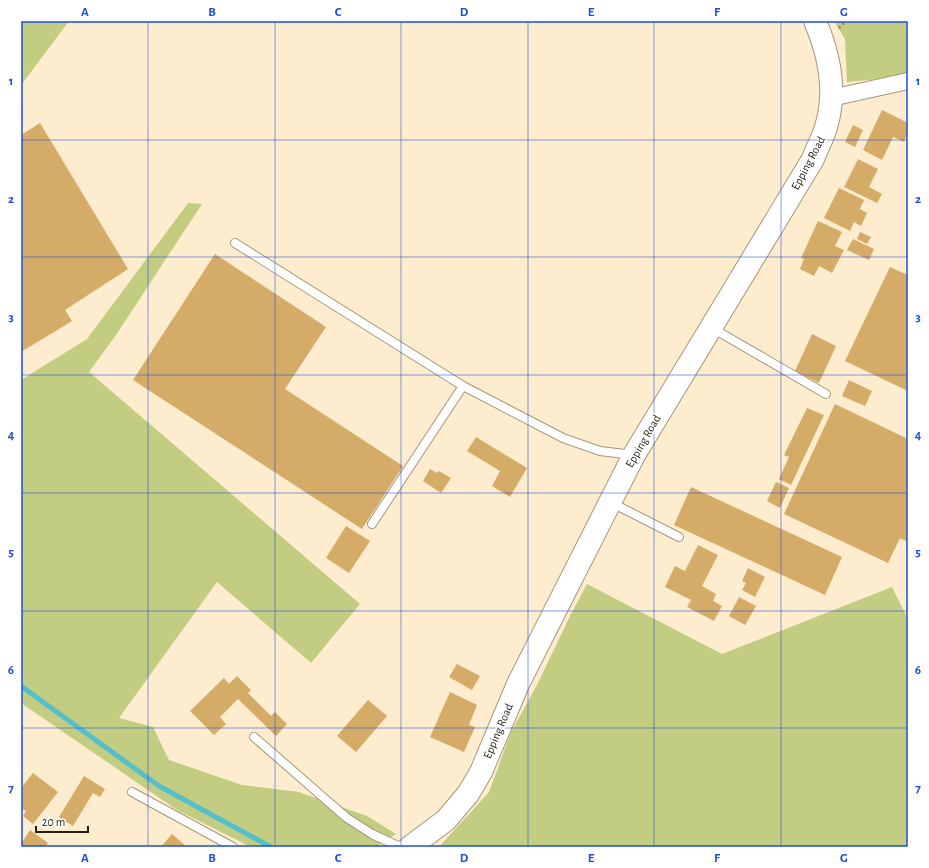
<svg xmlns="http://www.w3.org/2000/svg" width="929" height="868" font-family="'Alegreya Sans',sans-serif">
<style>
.green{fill:#c3cd81}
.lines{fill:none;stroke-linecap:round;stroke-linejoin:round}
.stream{stroke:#54becb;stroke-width:5}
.building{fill:#d5ab68}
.service-casing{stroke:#a7967c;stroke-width:10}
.minor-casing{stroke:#a7967c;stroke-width:18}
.secondary-casing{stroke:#a7967c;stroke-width:24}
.path{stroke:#8e836f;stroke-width:2.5;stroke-dasharray:2 3;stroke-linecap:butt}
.service{stroke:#fff;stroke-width:8}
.minor{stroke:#fff;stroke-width:16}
.secondary{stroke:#fff;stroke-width:22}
.grid{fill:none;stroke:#1d4ed8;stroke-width:1;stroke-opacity:0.55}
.labels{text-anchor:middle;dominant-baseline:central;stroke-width:3.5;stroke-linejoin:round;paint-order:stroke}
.street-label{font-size:12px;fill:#241e13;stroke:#fff}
.neatline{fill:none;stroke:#1d4ed8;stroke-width:1.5}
.grid-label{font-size:13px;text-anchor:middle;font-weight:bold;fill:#1d4ed8}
</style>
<rect width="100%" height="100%" fill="#feeccf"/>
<!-- green -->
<g class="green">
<polygon points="21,21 69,21 22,84 21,84"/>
<polygon points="834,21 908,21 908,76 847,82 845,39"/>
<polygon points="188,203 202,204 116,335 89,372 360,604 311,663 217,582 119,718 153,727 169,760 242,785 299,792 367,816 396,834 376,847 251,847 177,810 21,703 21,380 87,339"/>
<polygon points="587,584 722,654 892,587 908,619 908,847 439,847 489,792 511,732 537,685 570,616"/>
</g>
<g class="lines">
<!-- stream -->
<polyline class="stream" points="21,686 159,786 271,847"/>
</g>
<!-- building -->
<g class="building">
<polygon points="882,110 908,123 908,133 904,142 893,137 882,160 863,150"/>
<polygon points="40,123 128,269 65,310 72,321 21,352 21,135"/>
<polygon points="853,125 863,130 855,147 845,142"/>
<polygon points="858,159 878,169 869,187 882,194 877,203 844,187"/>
<polygon points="839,188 864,200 860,209 867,213 861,226 854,222 850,231 824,218"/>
<polygon points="818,221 842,232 835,246 844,250 832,273 819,266 814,276 800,269 804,259 801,258"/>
<polygon points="860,232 871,237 867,244 857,239"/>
<polygon points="853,239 874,249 869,260 847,250"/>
<polygon points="215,254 326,327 285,389 403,466 362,529 133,380"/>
<polygon points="890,267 908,275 908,391 845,361"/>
<polygon points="812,334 836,346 819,383 795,371"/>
<polygon points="849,380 872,391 865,406 842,396"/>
<polygon points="835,404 908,439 908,542 900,538 888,563 784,514"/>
<polygon points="807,408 824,415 791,485 779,479 789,457 784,455"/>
<polygon points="476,437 527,468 510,497 492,486 500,471 467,451"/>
<polygon points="430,469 437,473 439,471 451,478 441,493 423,481"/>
<polygon points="776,482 789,488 780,508 767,501"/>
<polygon points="691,487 842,557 825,595 674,525"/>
<polygon points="346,526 370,541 349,573 326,558"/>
<polygon points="698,545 718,555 702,586 716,594 713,601 722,606 714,621 687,607 691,600 665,587 675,566 685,571"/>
<polygon points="748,568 765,577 755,597 742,590 746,583 742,581"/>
<polygon points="739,597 756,606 745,625 729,616"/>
<polygon points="457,664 480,676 472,690 449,677"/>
<polygon points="237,676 251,690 248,693 271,716 275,712 287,724 276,736 238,699 220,717 226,724 214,735 190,711 224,678 229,684"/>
<polygon points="450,692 477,705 469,725 475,727 464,752 430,737"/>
<polygon points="368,700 387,716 356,752 337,736"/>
<polygon points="33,773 58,792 33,824 23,816 26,811 21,808 21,788"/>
<polygon points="84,776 105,789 100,797 93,793 73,826 59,817"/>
<polygon points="30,830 48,843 45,847 25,847 21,844"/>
<polygon points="172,834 187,847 161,847"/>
</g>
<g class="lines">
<defs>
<g id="service">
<polyline points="235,243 463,386"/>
<polyline points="712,328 826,394"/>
<polyline points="610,502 679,537"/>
<polyline points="372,524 463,386 563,438 600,451 633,455"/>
<polyline points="254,737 347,818 372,834 398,846 409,843"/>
<polyline points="132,792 233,847"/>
</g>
<polyline id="minor" points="831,98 908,81"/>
<path id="secondary" d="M 410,847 L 446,820 L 468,794 L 481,772 L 518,684 L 634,455 L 813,159 C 817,148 823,138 826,127 C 837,92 829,54 815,21"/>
</defs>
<!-- service casing -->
<use href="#service" class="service-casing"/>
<!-- minor casing -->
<use href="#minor" class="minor-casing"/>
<!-- secondary casing -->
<use href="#secondary" class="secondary-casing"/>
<!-- path -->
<polyline class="path" points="839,28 846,21"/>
<!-- service -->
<use href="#service" class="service"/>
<!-- minor -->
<use href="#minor" class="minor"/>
<!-- secondary -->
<use href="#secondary" class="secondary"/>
</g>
<!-- grid -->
<path class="grid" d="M 148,21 L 148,847M 275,21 L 275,847M 401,21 L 401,847M 528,21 L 528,847M 654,21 L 654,847M 781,21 L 781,847M 21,140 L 908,140M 21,257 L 908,257M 21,375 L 908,375M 21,493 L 908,493M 21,611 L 908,611M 21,728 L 908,728"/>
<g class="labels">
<!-- street labels -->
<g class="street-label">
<text transform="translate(808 163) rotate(-62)">Epping Road</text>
<text transform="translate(643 441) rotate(-60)">Epping Road</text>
<text transform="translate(498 731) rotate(-67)">Epping Road</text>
</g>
</g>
<!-- border -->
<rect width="929" height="868" fill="none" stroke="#ffffff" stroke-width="44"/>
<!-- scale -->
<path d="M36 826v6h52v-6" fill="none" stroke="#241e13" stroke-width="2"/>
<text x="42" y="826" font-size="12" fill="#241e13" stroke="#ffffff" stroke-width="3" paint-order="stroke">20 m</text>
<rect x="22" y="22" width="885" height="824" class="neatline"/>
<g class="grid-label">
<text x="85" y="16">A</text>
<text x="212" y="16">B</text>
<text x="338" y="16">C</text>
<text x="464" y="16">D</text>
<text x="591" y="16">E</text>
<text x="717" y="16">F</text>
<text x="844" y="16">G</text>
<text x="11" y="85">1</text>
<text x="918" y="85">1</text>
<text x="11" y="203">2</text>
<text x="918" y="203">2</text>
<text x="11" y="321">3</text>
<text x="918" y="321">3</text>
<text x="11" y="439">4</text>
<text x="918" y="439">4</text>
<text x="11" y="556">5</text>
<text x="918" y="556">5</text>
<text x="11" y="674">6</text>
<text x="918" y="674">6</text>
<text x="11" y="792">7</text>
<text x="918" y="792">7</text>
<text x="85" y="862">A</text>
<text x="212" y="862">B</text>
<text x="338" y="862">C</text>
<text x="464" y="862">D</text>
<text x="591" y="862">E</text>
<text x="717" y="862">F</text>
<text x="844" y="862">G</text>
</g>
</svg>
